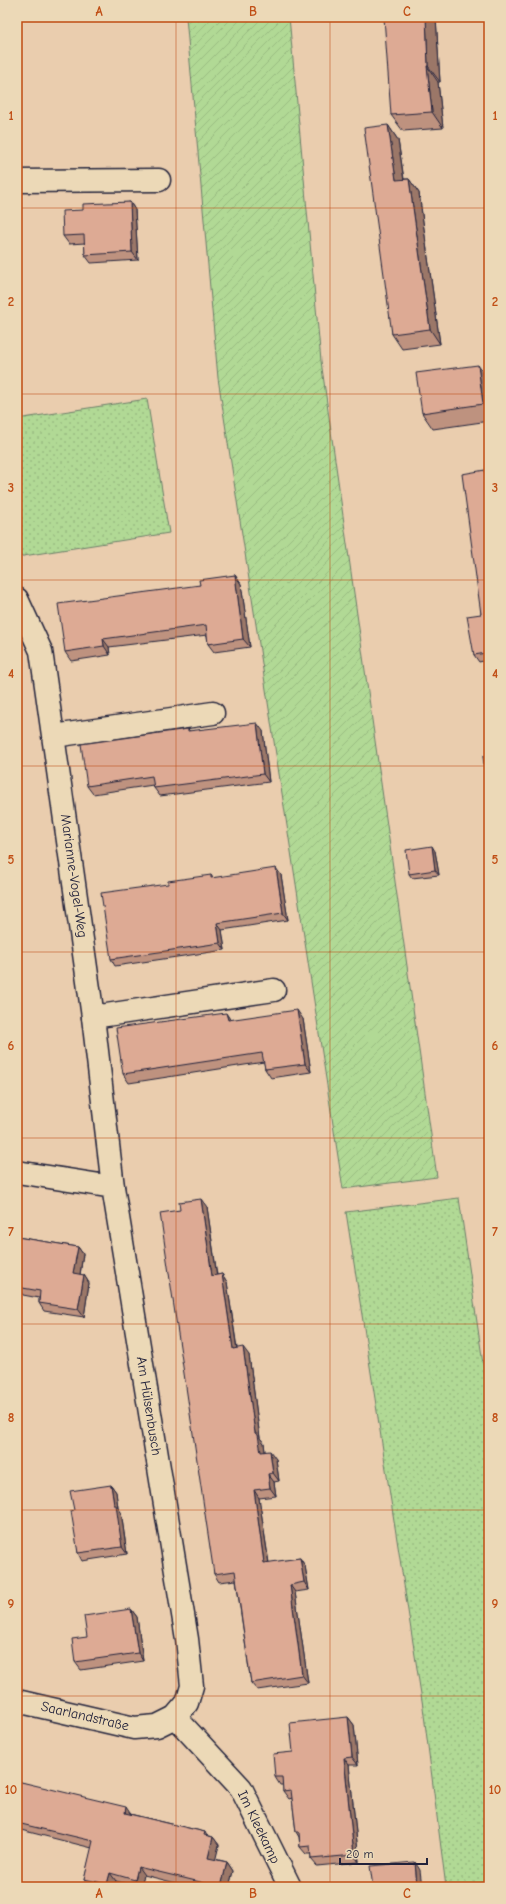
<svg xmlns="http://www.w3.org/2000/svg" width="506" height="1904" font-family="'Comic Neue',sans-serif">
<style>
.park{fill:url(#park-dots);stroke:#6a7e68}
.garden{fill:url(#garden-furrows);stroke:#6a7e68}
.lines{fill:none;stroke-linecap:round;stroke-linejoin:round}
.minor-casing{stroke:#22223b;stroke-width:25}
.minor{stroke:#ecd9b7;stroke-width:22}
.wall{fill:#be927f;stroke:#22223b}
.shaded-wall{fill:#9b7768;stroke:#22223b}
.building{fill:#ddaa94;stroke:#22223b}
.grid{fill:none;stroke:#c04e15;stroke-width:1;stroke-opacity:0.55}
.labels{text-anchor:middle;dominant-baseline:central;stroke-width:3;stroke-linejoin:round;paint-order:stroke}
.street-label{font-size:14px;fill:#22223b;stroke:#ecd9b7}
.neatline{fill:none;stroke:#c04e15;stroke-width:1.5}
.grid-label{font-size:13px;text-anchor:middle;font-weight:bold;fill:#c04e15}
</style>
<defs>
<pattern id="park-dots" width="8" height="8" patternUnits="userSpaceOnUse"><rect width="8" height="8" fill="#b1d995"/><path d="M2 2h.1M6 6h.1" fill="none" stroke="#98ba81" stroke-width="1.8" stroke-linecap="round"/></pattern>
<pattern id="garden-furrows" width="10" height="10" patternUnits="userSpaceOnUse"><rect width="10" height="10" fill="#b1d995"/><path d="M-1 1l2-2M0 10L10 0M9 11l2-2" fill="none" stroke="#98ba81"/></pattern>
</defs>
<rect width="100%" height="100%" fill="#eacdae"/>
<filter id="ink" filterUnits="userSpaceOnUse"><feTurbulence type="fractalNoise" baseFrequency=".025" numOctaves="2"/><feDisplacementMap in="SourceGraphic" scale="8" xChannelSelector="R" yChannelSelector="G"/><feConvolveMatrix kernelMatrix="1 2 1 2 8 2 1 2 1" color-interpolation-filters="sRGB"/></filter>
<g filter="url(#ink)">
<!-- park -->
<g class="park">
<polygon points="147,399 169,533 17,557 17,419"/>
<polygon points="459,1198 489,1405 489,1887 446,1887 423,1707 346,1212"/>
</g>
<!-- garden -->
<polygon class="garden" points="186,17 289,17 321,361 437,1177 343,1189 218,378"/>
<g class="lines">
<defs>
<g id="minor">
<polyline points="17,181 159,180"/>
<polyline points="17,599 41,651 93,1017 113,1187"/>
<polyline points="54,736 213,713"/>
<polyline points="93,1017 274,990"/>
<polyline points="17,1172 113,1187 187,1639 192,1686 187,1703 175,1717 157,1726 134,1728 17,1701"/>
<polyline points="175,1717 241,1788 290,1887"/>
</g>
</defs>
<!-- minor casing -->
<use href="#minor" class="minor-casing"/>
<!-- minor -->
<use href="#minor" class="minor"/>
</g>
<!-- wall -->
<g class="wall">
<polygon points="436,17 440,82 438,82 443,128 403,131 391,115"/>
<polygon points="388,125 398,140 404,179 409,179 419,193 440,344 402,349 392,334"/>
<polygon points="130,202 135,210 138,260 91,263 85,255 85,243 69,244 63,236 83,210"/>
<polygon points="489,381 489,421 433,429 422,413"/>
<polygon points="485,470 489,477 489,672 487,660 479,662 474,655 481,614"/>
<polygon points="235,575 241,584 250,647 214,652 208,644 207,635 109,647 110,655 71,661 65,652 200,585"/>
<polygon points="188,729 190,731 263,731 269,782 160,796 154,788 153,785 93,794 87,786"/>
<polygon points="435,851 439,875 412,878 409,874"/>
<polygon points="211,875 213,878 281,875 288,920 222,930 225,950 115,966 111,959"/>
<polygon points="17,1010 21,1029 17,1030"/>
<polygon points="303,1019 311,1072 271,1078 265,1069 264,1062 129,1083 123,1074 231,1020"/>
<polygon points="207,1207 217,1275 222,1274 227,1282 237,1348 249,1355 260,1438 264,1443 265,1452 276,1459 279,1481 274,1482 276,1496 259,1498 269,1563 300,1558 305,1566 309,1590 295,1592 308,1683 257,1690 251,1683 236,1580 219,1582 214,1574"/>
<polygon points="17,1237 78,1247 83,1254 80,1275 84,1275 89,1283 84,1317 44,1311 39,1303 39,1298 23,1295 17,1287 18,1283 17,1283"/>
<polygon points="111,1485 116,1492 118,1508 121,1512 127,1554 82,1561 78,1553 74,1510"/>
<polygon points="131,1609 137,1617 143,1661 81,1670 75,1662 87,1637"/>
<polygon points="348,1717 354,1725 358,1765 349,1765 359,1862 317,1866 311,1859 311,1854 306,1854 300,1847 299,1837 296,1832 292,1798 289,1799 283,1791 283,1785 280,1785 275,1777 293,1752"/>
<polygon points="17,1781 130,1814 205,1832 207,1836 213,1837 219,1845 215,1859 227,1862 233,1871 229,1887 192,1887 144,1875 141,1887 138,1887 116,1881 114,1887 90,1887 84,1879 92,1848 17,1829"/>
</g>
<!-- shaded-wall -->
<g class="shaded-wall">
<polygon points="426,17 436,17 440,82 428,66"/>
<polygon points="427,66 438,82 443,128 432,112"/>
<polygon points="388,125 398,140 406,195 396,180"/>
<polygon points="409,179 419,193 440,344 430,329"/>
<polygon points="130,202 135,210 138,260 132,252"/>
<polygon points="478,365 489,381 489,412 483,404"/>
<polygon points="485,470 489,477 489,496"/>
<polygon points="235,575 241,584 250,647 243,639"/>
<polygon points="103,639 109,647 110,655 104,646"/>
<polygon points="257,723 263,731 269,782 263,774"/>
<polygon points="432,846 435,851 439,875 435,870"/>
<polygon points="276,868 281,875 288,920 283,913"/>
<polygon points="217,923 222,930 225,950 220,943"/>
<polygon points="17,1010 21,1029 17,1023"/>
<polygon points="297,1010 303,1019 311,1072 305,1064"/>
<polygon points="226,1013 232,1022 228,1020"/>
<polygon points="201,1199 207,1207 218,1284 212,1276"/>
<polygon points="78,1247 83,1254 79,1281 73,1273"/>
<polygon points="222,1274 227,1282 238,1357 233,1349"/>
<polygon points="84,1275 89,1283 84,1317 78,1309"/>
<polygon points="243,1347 249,1355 260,1438 264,1443 266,1460 261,1452 255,1433"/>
<polygon points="17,1415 18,1417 17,1427"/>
<polygon points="270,1451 276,1459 279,1481 273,1473"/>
<polygon points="268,1474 274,1482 276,1496 270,1488"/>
<polygon points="111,1485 116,1492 118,1508 121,1512 127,1554 122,1547 114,1505"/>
<polygon points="254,1490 259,1498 270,1571 264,1563"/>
<polygon points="300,1558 305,1566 309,1590 304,1582"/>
<polygon points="290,1585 295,1592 308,1683 302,1675"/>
<polygon points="131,1609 137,1617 143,1661 138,1653"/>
<polygon points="348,1717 354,1725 358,1765 352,1757"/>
<polygon points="344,1758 349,1765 359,1862 354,1855"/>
<polygon points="126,1807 132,1816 125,1813"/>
<polygon points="213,1837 219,1845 214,1866 208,1858"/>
<polygon points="227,1862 233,1871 229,1887 221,1887"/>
<polygon points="415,1862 420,1870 422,1887 417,1887"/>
<polygon points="138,1867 144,1875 141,1887 140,1887 135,1880"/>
<polygon points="110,1873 116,1881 114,1887 110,1887 107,1884"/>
</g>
<!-- building -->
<g class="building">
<polygon points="384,17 426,17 428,66 427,66 432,112 391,115"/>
<polygon points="388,125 396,180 409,179 430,329 392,334 364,128"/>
<polygon points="130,202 132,252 85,255 84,235 63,236 62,211 83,210 83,204"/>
<polygon points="478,365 483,404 422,413 416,373"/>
<polygon points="485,470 489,496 489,673 486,653 474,655 467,616 481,614 462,474"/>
<polygon points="235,575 243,639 208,644 206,625 103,639 104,646 65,652 58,604 200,585 199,580"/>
<polygon points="257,723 263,774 154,788 152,776 87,786 81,744 188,729 188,731"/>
<polygon points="489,756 489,793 488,793 483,757"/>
<polygon points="432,846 435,870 409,874 406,850"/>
<polygon points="276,868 283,913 217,923 220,943 111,959 101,893 168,884 168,881 211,875 211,878"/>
<polygon points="486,879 489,879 489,897"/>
<polygon points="297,1010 305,1064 265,1069 262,1053 123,1074 116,1028 226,1013 228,1020"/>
<polygon points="201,1199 212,1276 222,1274 233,1349 243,1347 255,1433 258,1435 261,1452 270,1451 273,1473 268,1474 270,1488 254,1490 264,1563 300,1558 304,1582 290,1585 302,1675 251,1683 235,1571 214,1574 160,1213 180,1210 179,1202"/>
<polygon points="17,1237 78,1247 73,1273 84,1275 78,1309 39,1303 40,1291 17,1287 19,1276 17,1276"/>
<polygon points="111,1485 114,1505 116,1505 122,1547 78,1553 71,1511 74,1510 70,1491"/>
<polygon points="131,1609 138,1653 75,1662 72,1639 87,1637 84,1616"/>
<polygon points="348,1717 352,1757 344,1758 354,1855 311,1859 310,1846 300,1847 299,1832 296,1832 291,1790 283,1791 282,1777 275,1777 273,1754 293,1752 290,1723"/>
<polygon points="17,1781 126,1807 125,1813 205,1832 204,1835 213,1837 208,1858 227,1862 221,1887 138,1867 135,1880 110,1873 107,1884 84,1879 93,1841 17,1823"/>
<polygon points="415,1862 417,1887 373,1887 370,1866"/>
</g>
</g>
<!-- grid -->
<path class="grid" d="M 176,17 L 176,1887M 330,17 L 330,1887M 17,208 L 489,208M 17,394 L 489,394M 17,580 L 489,580M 17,766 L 489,766M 17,952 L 489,952M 17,1138 L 489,1138M 17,1324 L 489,1324M 17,1510 L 489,1510M 17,1696 L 489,1696"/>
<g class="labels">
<!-- street labels -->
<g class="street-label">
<text transform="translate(74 876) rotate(82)">Marianne-Vogel-Weg</text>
<text transform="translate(149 1406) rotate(81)">Am Hülsenbusch</text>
<text transform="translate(85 1716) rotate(13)">Saarlandstraße</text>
<text transform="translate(259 1827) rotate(64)">Im Kleekamp</text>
</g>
</g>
<!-- margin -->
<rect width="506" height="1904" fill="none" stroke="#ecd9b7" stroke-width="44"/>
<!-- scale -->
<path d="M340 1858v6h87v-6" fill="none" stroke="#22223b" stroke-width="2"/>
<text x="346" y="1858" font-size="12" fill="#22223b" stroke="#ecd9b7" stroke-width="3" paint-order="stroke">20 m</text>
<rect x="22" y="22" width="462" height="1860" class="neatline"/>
<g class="grid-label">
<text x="99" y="16">A</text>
<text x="253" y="16">B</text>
<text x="407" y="16">C</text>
<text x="11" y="120">1</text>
<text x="495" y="120">1</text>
<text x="11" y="306">2</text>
<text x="495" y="306">2</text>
<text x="11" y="492">3</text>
<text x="495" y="492">3</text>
<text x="11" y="678">4</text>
<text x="495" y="678">4</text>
<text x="11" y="864">5</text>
<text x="495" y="864">5</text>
<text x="11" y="1050">6</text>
<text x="495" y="1050">6</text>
<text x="11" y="1236">7</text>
<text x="495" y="1236">7</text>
<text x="11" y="1422">8</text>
<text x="495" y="1422">8</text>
<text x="11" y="1608">9</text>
<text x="495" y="1608">9</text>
<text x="11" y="1794">10</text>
<text x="495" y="1794">10</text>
<text x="99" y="1898">A</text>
<text x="253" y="1898">B</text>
<text x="407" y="1898">C</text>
</g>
</svg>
